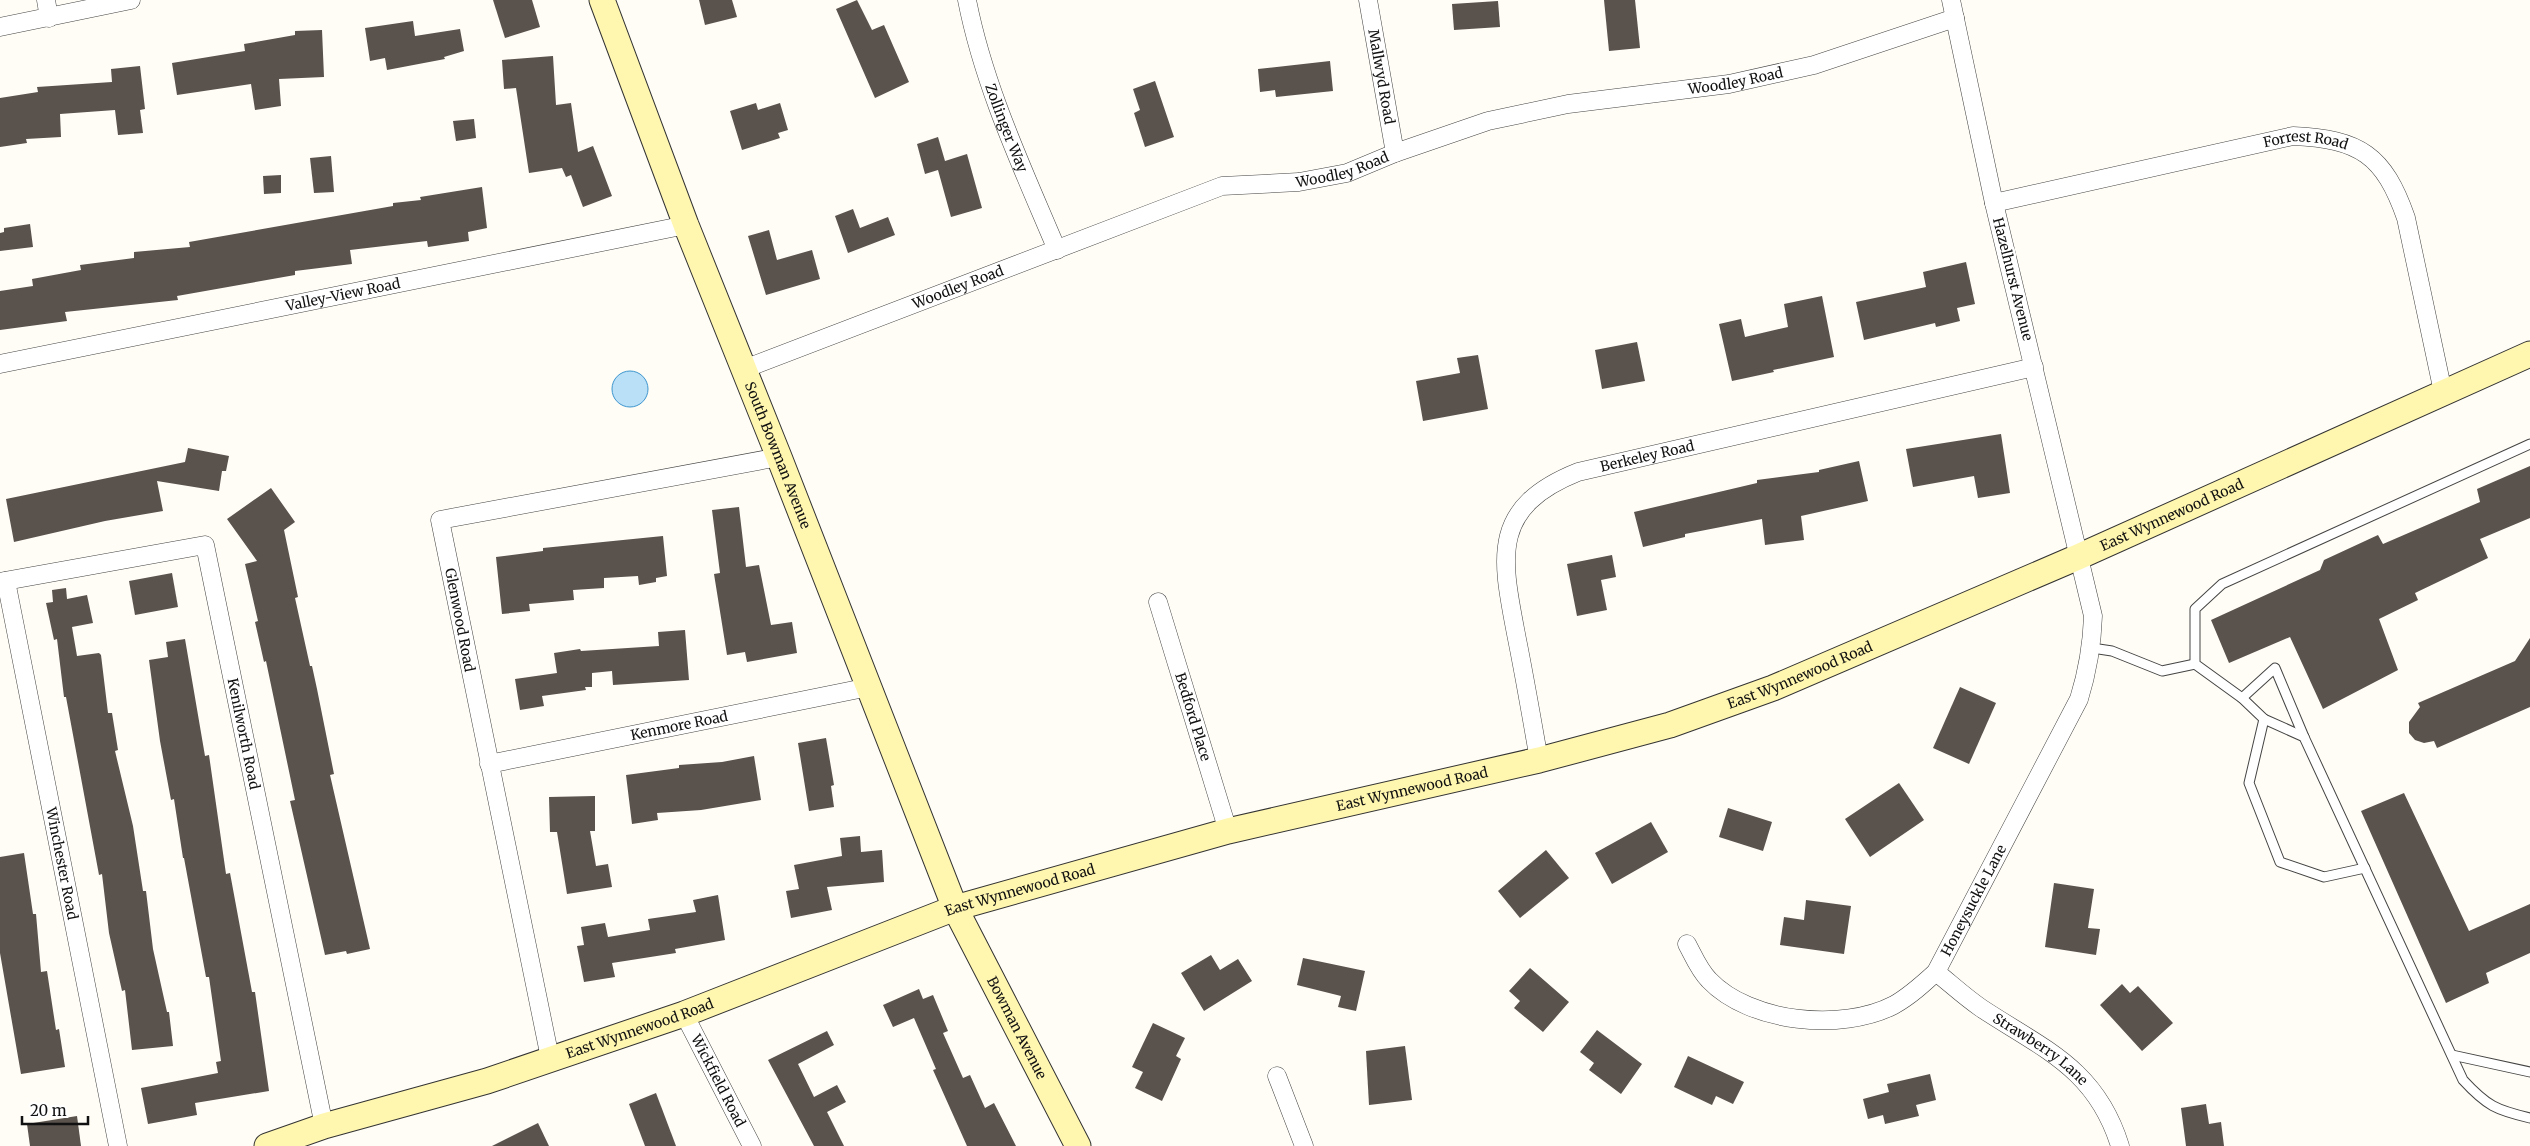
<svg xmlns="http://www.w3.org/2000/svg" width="2530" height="1146" font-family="Merriweather,serif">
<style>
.water{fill:#b9e0f7;stroke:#3f96cf}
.building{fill:#5a524d}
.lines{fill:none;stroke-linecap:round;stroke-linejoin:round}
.lane-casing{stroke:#444;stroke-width:11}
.street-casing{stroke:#444;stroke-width:19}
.secondary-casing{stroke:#333;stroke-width:27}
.lane{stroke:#fff;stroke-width:9}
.street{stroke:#fff;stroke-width:18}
.secondary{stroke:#fff6b0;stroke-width:25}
.labels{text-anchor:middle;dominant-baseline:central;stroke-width:5;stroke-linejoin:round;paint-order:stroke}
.street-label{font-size:14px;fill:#111;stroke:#fff}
</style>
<rect width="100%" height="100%" fill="#fffdf5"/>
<!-- water -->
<circle class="water" cx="630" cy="389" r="18"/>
<!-- building -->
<g class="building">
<polygon points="493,0 532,0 540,27 505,38"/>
<polygon points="699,0 732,0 737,17 705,25"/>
<polygon points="857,0 872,30 884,25 909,82 875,98 836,9"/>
<polygon points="1604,0 1635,0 1640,48 1609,51"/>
<polygon points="1498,1 1500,27 1454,30 1452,4"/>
<polygon points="413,21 415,36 460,29 464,51 444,57 445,59 387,70 385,58 370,61 365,28"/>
<polygon points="322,30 324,77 279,79 281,106 255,110 251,84 177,95 172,63 245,51 244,44 295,35 295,31"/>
<polygon points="553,56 556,105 571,103 578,152 593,146 612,196 583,207 571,175 566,177 562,168 529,173 516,88 504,89 502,60"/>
<polygon points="1330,61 1333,91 1276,97 1275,90 1260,92 1258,69"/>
<polygon points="140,66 145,109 140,110 143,133 118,135 115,110 60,114 61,137 26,139 27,143 0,147 0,98 38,92 37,87 112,82 111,69"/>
<polygon points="1155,81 1174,137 1145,147 1134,113 1140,110 1133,89"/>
<polygon points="756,103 758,110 780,103 788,130 778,133 780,138 742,150 730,111"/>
<polygon points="474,119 476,138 456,141 453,121"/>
<polygon points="938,137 945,161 967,154 982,208 951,217 938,170 925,174 917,144"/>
<polygon points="331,156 334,192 314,193 310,158"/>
<polygon points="281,175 281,193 264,194 263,176"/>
<polygon points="482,187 487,228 468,232 469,241 428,247 427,241 350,250 352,264 295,271 295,275 177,296 178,300 65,312 67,321 0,330 0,291 33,286 32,279 81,270 80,265 134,258 134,252 190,247 189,242 393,206 393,203 421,200 420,197"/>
<polygon points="853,209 860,228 888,217 895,235 848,253 835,216"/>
<polygon points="30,224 33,247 0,251 0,233 4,232 4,228"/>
<polygon points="769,230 777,260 812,250 820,279 766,295 748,236"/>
<polygon points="1966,262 1975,304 1957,308 1960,321 1936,327 1935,323 1864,340 1856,302 1926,287 1923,272"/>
<polygon points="1822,296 1834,357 1773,370 1774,372 1732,381 1719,324 1741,319 1745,337 1788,327 1784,304"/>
<polygon points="1637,342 1645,381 1602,389 1595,350"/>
<polygon points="1478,355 1488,409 1423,421 1416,381 1460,373 1457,358"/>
<polygon points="2001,434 2010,493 1978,498 1974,476 1913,487 1906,449"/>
<polygon points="188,448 229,456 226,471 222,471 219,491 157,481 163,511 105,521 14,542 6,499 185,462"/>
<polygon points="1859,461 1868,501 1801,516 1804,540 1765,545 1762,519 1685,534 1685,537 1643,547 1634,512 1757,483 1757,480 1819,472 1819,470"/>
<polygon points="2530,466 2530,518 2480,539 2488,558 2415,593 2418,600 2379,619 2398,670 2323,709 2290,637 2229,663 2211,620 2320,570 2324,560 2378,535 2383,544 2480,502 2477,489"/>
<polygon points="271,488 295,522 284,530 298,597 295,598 310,666 312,666 317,689 334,774 330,775 370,949 347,954 346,951 325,955 290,801 295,800 266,661 264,662 255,622 258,621 245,564 257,561 227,519"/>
<polygon points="739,507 746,567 759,565 771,625 792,622 797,653 747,662 745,652 727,655 714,574 720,573 712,510"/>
<polygon points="663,536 667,576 656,578 656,582 639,585 638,576 604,578 604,588 573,590 574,600 529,604 530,611 502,614 496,557 543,551 543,548"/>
<polygon points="1612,555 1616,577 1601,580 1607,610 1577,616 1567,564"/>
<polygon points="172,573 178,607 135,615 129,581"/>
<polygon points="66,588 67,599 87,595 93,623 72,627 77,656 99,653 101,655 108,713 112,713 118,750 115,751 133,826 143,891 146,891 153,949 167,1012 169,1012 173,1046 132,1050 125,990 122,991 109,933 102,874 99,875 66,697 64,697 57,639 54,640 46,603 53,602 52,590"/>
<polygon points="685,630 689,680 613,685 612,671 592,673 592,687 585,687 586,690 542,696 544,706 520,710 515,679 557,673 554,653 580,649 581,651 659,646 658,632"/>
<polygon points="2530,638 2530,707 2437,748 2434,741 2424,743 2415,740 2409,733 2409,722 2420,707 2418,703 2515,661"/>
<polygon points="185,639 205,756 209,755 226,874 230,873 252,992 255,992 269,1091 195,1103 197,1115 148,1124 141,1088 218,1073 216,1062 221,1061 209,977 206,977 184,858 183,858 174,799 171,800 160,741 149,660 168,657 166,642"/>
<polygon points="1960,687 1996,703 1969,764 1933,748"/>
<polygon points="826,738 834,785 831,786 834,807 809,811 798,743"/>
<polygon points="754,756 761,800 701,810 657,813 658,820 632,824 626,775 679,768 679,765 722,762"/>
<polygon points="1899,783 1924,820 1870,857 1845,819"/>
<polygon points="2404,793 2469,931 2530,904 2530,953 2486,973 2489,983 2446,1003 2361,811"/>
<polygon points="595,796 595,831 590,831 596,866 608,864 612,887 567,894 557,832 550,832 549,797"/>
<polygon points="1728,808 1772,822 1763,851 1719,837"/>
<polygon points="1651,822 1668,852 1612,884 1595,853"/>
<polygon points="860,836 861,852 882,850 884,882 827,887 832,910 791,918 786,891 799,889 794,865 842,856 840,838"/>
<polygon points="1546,850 1569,878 1520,918 1498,891"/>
<polygon points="24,853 33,914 36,914 41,972 47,971 56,1030 59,1029 65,1067 21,1074 0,953 0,857"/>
<polygon points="2054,883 2094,889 2088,928 2100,929 2096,955 2045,947"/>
<polygon points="718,895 725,940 675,949 676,953 612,963 615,977 584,982 577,946 584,945 581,927 605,923 608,937 650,930 648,919 696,912 693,900"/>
<polygon points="1806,900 1851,906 1844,954 1780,945 1784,917 1804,920"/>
<polygon points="1211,955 1220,970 1238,959 1252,981 1204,1011 1181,973"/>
<polygon points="1303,958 1365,971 1356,1011 1338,1007 1341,996 1297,985"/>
<polygon points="1530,968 1569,1002 1543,1032 1514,1008 1520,1001 1509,991"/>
<polygon points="2122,984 2130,993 2138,986 2173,1023 2142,1051 2100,1005"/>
<polygon points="919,989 923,999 933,995 948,1031 943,1033 963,1078 970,1075 985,1108 994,1103 1016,1146 967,1146 933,1070 936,1069 914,1018 893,1027 883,1005"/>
<polygon points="1153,1023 1185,1038 1176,1056 1181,1059 1162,1101 1135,1088 1143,1072 1132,1067"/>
<polygon points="1597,1030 1642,1064 1621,1094 1589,1070 1594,1063 1580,1052"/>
<polygon points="827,1031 834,1045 798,1064 814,1097 837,1085 846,1102 827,1112 844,1146 814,1146 768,1060"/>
<polygon points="1405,1046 1412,1100 1369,1105 1366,1051"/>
<polygon points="1688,1056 1744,1082 1733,1104 1716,1096 1712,1105 1674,1087"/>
<polygon points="1930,1074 1936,1100 1916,1105 1919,1116 1885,1124 1883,1115 1868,1119 1863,1099 1889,1092 1887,1084"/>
<polygon points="656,1093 676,1146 645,1146 629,1104"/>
<polygon points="2206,1104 2209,1124 2221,1122 2224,1146 2186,1146 2181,1108"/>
<polygon points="77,1116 81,1146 30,1146 27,1124"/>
<polygon points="538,1123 549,1146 492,1146"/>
</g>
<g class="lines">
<defs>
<g id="lane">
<path d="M 2530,444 L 2222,584 L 2195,609 L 2195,664 L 2242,698 L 2264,719 L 2304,737 L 2463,1080 C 2487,1106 2496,1110 2530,1118"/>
<polyline points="2092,648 2112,651 2162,671 2195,664"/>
<polyline points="2242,698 2275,668 2304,737"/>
<polyline points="2264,719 2249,783 2280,862 2324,877 2365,868"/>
<polyline points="2452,1055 2530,1072"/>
</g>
<g id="street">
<polyline points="46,0 49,18"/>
<path id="s1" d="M 967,0 C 984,87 1023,169 1057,250"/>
<path id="s2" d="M 1368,0 L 1395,153"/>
<polyline points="0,27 131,0"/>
<path id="s3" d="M 1994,203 L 2293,136 C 2360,139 2384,155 2406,218 L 2443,392"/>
<path id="s4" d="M 0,364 L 686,225"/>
<path id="s5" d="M 744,369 L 1222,186 L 1299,182 L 1347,173 L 1395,153 L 1488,121 L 1568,104 L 1729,84 L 1814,65 L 1955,18"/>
<path id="s6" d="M 6,581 L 118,1146"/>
<path id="s7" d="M 0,582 L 205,545 L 324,1126"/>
<path id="s8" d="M 1158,602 L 1228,831"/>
<path id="s9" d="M 1539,760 C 1532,720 1525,679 1517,639 C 1502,560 1488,508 1578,472 L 2034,367"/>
<path id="s10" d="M 489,764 L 869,687"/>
<path id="s11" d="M 1687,944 C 1693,955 1699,970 1709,980 C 1750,1023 1842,1032 1894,1005 C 1910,996 1923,984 1936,972 L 2079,699 C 2088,670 2092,646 2093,616 L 1994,203 L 1951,0"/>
<path id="s12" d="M 1936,972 C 1951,984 1965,997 1981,1008 C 2043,1049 2096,1068 2120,1146"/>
<path id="s13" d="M 684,1014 L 752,1146"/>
<polyline points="550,1058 440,520 779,457"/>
<polyline points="1277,1076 1304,1146"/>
</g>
<g id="secondary">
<path id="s14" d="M 602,0 L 686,225 L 779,457 L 955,908 L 1078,1146"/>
<path id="s15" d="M 267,1146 L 324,1126 L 487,1081 L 684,1014 L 955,908 L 1228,831 L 1539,760 L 1670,725 L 1773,688 L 2078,557 L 2530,354"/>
</g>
</defs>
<!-- lane casing -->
<use href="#lane" class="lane-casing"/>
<!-- street casing -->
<use href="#street" class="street-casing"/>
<!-- secondary casing -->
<use href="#secondary" class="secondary-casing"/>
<!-- lane -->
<use href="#lane" class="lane"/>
<!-- street -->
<use href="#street" class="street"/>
<!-- secondary -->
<use href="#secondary" class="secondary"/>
</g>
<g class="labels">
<!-- street labels -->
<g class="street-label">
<text stroke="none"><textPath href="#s2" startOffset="78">Mallwyd Road</textPath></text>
<text stroke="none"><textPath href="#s5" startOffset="1039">Woodley Road</textPath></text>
<text stroke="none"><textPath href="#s1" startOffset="134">Zollinger Way</textPath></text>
<text stroke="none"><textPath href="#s3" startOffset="319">Forrest Road</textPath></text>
<text stroke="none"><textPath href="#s5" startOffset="634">Woodley Road</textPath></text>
<text transform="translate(2013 279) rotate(76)">Hazelhurst Avenue</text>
<text stroke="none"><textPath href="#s5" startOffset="229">Woodley Road</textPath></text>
<text stroke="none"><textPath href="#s4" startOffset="350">Valley-View Road</textPath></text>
<text stroke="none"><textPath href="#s14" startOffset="488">South Bowman Avenue</textPath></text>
<text stroke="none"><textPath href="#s9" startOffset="396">Berkeley Road</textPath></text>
<text stroke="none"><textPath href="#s15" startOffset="2011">East Wynnewood Road</textPath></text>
<text transform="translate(460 620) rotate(79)">Glenwood Road</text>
<text stroke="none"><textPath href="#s15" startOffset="1606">East Wynnewood Road</textPath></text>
<text stroke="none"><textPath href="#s8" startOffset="120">Bedford Place</textPath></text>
<text stroke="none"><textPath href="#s10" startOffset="194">Kenmore Road</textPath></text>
<text stroke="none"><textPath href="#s7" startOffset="401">Kenilworth Road</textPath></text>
<text stroke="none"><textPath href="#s15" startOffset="1201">East Wynnewood Road</textPath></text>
<text stroke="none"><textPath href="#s6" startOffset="288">Winchester Road</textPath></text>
<text stroke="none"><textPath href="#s15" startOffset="796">East Wynnewood Road</textPath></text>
<text stroke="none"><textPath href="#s11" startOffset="374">Honeysuckle Lane</textPath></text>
<text stroke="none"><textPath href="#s15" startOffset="391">East Wynnewood Road</textPath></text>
<text stroke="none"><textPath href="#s14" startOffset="1109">Bowman Avenue</textPath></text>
<text stroke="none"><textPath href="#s12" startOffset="130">Strawberry Lane</textPath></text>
<text stroke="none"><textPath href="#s13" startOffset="75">Wickfield Road</textPath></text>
</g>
</g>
<!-- scale -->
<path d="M22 1116v8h66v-8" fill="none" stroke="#111111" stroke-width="2.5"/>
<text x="30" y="1116" font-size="15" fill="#111111" stroke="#ffffff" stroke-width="4" paint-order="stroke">20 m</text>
</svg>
